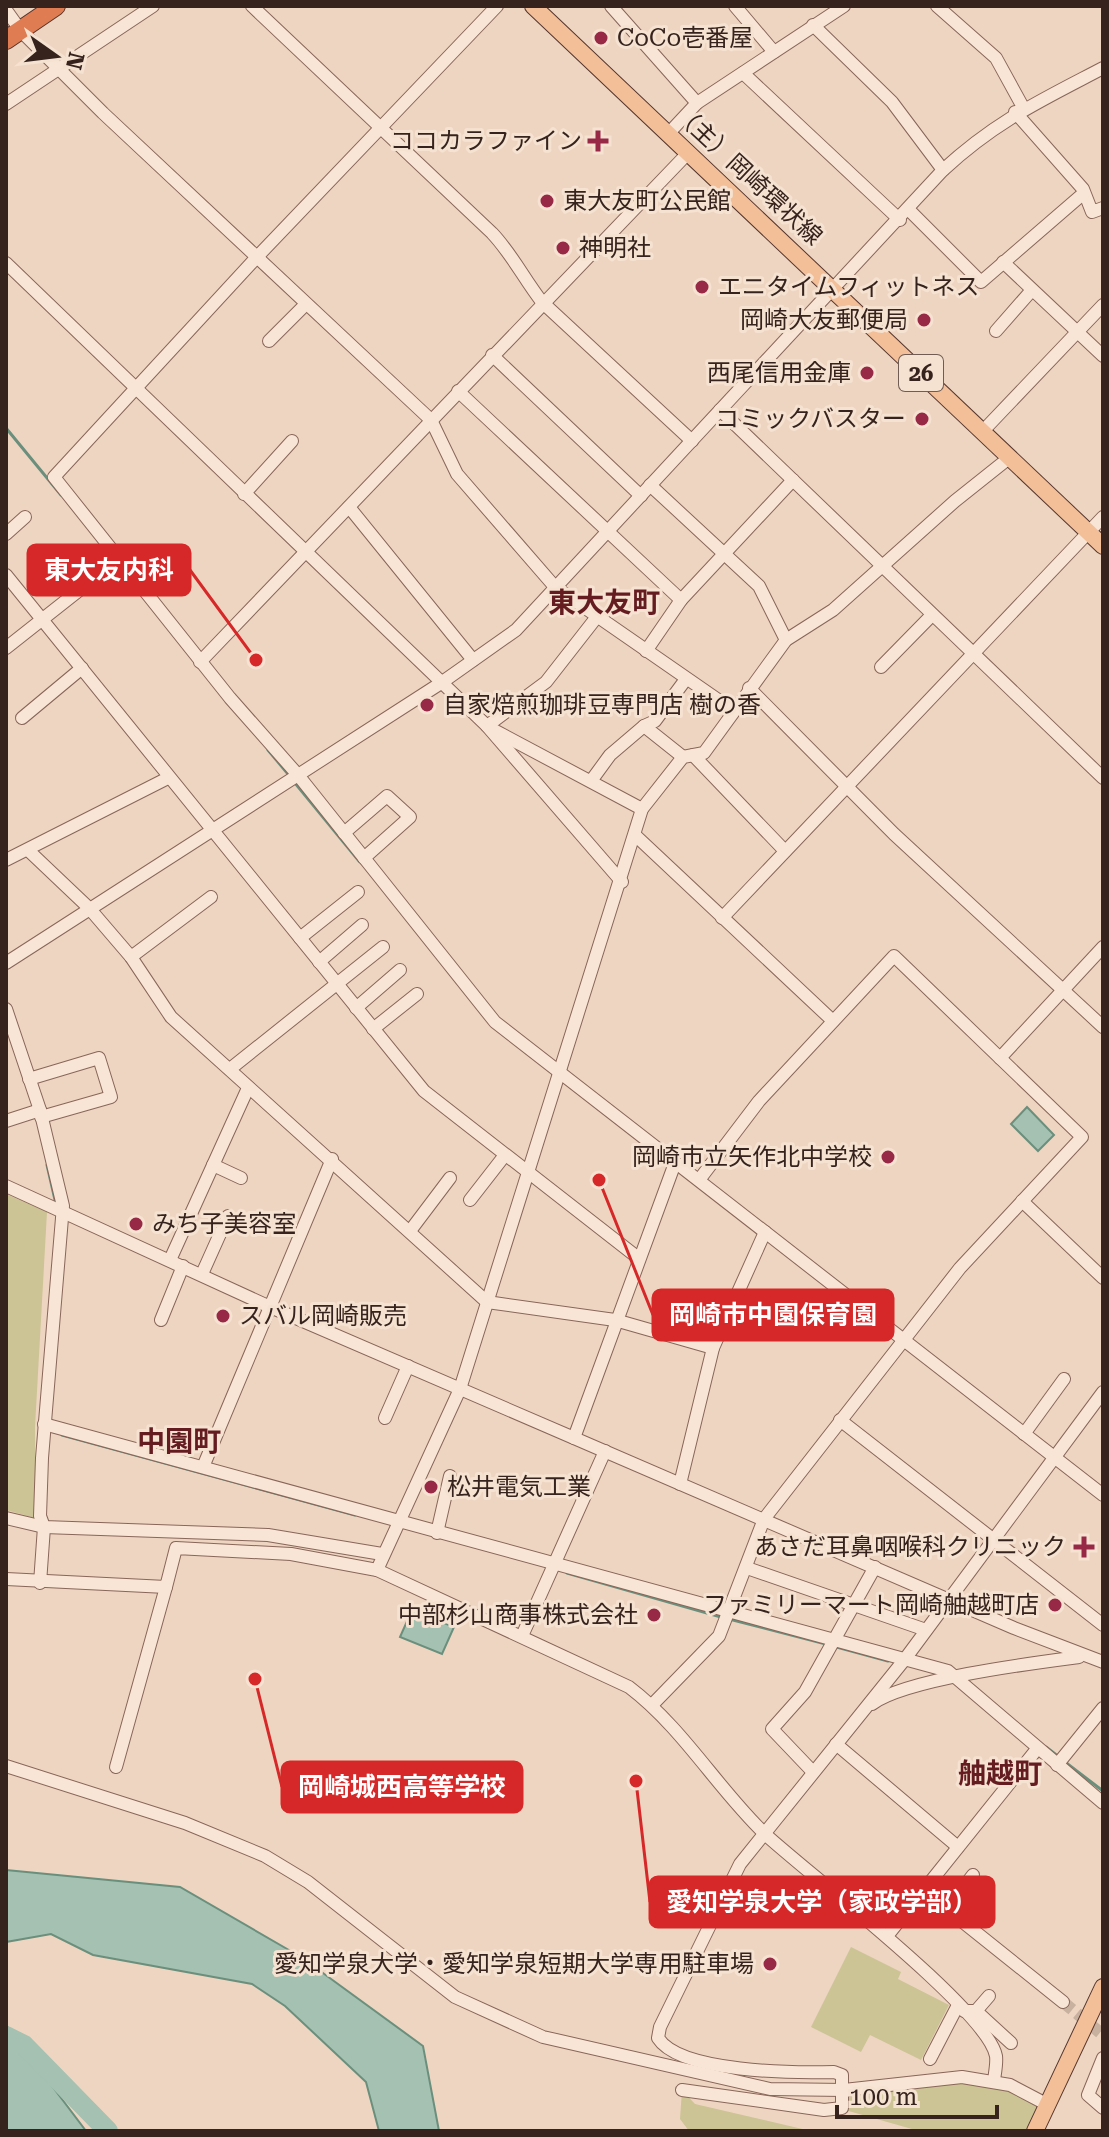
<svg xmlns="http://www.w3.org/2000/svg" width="1109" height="2137" font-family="'Roboto Serif','Noto Sans JP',serif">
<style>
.green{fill:#ccc495}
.water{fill:#a4c1b1;stroke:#6b8f7d;stroke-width:2}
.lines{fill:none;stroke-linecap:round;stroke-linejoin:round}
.stream{stroke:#6b8f7d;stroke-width:3}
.river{stroke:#a4c1b1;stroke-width:20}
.minor-tunnel{stroke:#c9b1a0;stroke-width:12;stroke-dasharray:12 6;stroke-linecap:butt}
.minor-casing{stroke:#886659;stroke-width:14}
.major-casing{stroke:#55352d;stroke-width:18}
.highway-casing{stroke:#55352d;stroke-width:20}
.minor{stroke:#f9e5d5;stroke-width:12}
.major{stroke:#f2bf99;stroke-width:16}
.highway{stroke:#df7c51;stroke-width:18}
.poi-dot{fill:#972846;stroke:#f6e2d1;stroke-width:3}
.labels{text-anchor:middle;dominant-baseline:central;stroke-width:6;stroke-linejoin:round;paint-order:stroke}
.shield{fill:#f6e2d1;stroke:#705c53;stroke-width:2}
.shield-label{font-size:22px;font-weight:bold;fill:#37231d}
.poi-label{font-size:24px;fill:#37231d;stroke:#f6e2d1;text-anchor:end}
.street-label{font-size:24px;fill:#37231d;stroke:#f6e2d1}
.quarter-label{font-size:28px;font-weight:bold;fill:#641c20;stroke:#f6e2d1}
.leader{fill:none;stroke:#d62828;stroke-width:3}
.callout-dot{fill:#d62828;stroke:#f6e2d1;stroke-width:3}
.callout{fill:#d62828;stroke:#d62828;stroke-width:3}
.callout-label{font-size:26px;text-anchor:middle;font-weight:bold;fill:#fff}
</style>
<rect width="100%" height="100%" fill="#eed5c1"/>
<!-- green -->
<g class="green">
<polygon points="6,1194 47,1212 35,1427 35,1518 6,1510"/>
<polygon points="851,1947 901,1972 898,1979 949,2005 921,2060 870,2035 861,2052 811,2027"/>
<polygon points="962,2080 1009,2088 1040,2109 1029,2131 919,2131 845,2110 847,2094"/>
<polygon points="682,2090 695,2104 811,2131 689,2131 680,2119"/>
</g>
<!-- water -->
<g class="water">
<polygon points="1027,1107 1054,1135 1038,1151 1011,1124"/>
<polygon points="412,1610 454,1627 442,1654 400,1637"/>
<polygon points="6,1870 180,1887 301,1957 423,2046 439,2131 379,2131 366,2082 285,2006 252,1984 93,1955 51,1934 6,1942"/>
<polygon points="6,2025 86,2131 6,2131"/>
</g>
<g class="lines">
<!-- stream -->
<g class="stream">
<polyline points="6,428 61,495"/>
<polyline points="268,750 288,774"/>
<polyline points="295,783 359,861"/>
<polyline points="47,1165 55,1200"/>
<polyline points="62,1435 355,1515"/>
<polyline points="567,1573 721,1617"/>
<polyline points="729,1619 826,1644"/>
<polyline points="833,1646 888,1661"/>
<polyline points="1046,1747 1059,1757"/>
<polyline points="1065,1762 1103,1791"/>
</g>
<!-- river -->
<polyline class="river" points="6,2036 24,2045 108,2131"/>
<!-- minor-tunnel -->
<polyline class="minor-tunnel" points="1063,2002 1103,2035"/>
<defs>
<g id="minor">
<path d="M 252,6 L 492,233 C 512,254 524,279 542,302 L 692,441"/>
<polyline points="497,6 256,258 54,477 230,698 298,775 495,1022 1103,1495"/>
<polyline points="611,6 697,103"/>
<polyline points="735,6 774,52"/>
<polyline points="937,6 996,58 1024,109"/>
<polyline points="6,10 21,31 103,113 431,420 457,474 555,587 734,711"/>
<polyline points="813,25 892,102 943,170"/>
<polyline points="743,73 900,220"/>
<polyline points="6,104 153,6"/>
<polyline points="1015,112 1083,189 1092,212 1103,208"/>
<polyline points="668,134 697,103 844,6"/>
<polyline points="909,210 981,282 1084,193"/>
<polyline points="1003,262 1103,356"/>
<polyline points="6,263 487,726 622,882"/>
<polyline points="996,331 1032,290"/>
<polyline points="269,341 305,305"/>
<polyline points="492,355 641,496"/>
<polyline points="458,391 681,600"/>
<polyline points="720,410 1103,778"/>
<polyline points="982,432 1103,305"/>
<polyline points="650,485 759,586 786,640"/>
<polyline points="244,494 292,441"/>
<polyline points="349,507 473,660"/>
<polyline points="6,534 25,517"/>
<polyline points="6,575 424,1091 637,1257"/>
<polyline points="6,648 120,558"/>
<polyline points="646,651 681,600 793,480"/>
<polyline points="200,662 689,152"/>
<polyline points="881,667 931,616"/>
<polyline points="749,688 894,834 1103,1027"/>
<polyline points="22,718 82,668"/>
<polyline points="487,726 546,682 596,618"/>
<polyline points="644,726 683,757"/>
<polyline points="490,728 642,809"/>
<polyline points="693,755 785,851"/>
<polyline points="591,781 610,755 644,726 655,721 686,679"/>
<polyline points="344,833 387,796 410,817 364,858"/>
<polyline points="636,836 833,1021"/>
<polyline points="29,851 89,908 131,957 171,1017 487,1302 615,1320 713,1348"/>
<polyline points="6,860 168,778"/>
<polyline points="722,918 1103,517"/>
<polyline points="300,938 358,892"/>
<polyline points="131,957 211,897"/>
<polyline points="319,962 362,925"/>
<path d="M 6,963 L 441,683 L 516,630 L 943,170 C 996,121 1040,101 1103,68"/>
<polyline points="356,1008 400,970"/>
<polyline points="6,1009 40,1110 63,1206 42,1458 40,1516 44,1527 40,1583"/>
<polyline points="373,1029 417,994"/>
<polyline points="1000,1058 1103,947"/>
<polyline points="230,1069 383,947"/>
<polyline points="29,1079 99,1058 111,1097 41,1117"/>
<polyline points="6,1121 40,1110"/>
<polyline points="213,1165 241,1178"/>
<polyline points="6,1186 268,1306 574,1438 1014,1628 1103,1662"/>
<polyline points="470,1200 505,1155"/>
<polyline points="1022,1201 1103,1278"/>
<polyline points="410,1231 450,1178"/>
<polyline points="170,1260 248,1088"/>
<polyline points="202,1274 228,1216"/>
<polyline points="161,1320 183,1266"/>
<polyline points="385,1418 408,1366"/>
<polyline points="840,1420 1103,1625"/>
<polyline points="44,1424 948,1671 1103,1803"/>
<polyline points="1024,1434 1064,1379"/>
<polyline points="574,1438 675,1163"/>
<polyline points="203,1467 332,1159"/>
<polyline points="680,1484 713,1348 765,1232"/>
<polyline points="6,1518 44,1527 268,1535 382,1554"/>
<polyline points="437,1533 450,1476"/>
<polyline points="747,1568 926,1630"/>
<polyline points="377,1570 460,1389 642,809 683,757 704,753 786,640 833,610 955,501 1009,458"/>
<path d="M 6,1579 L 166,1587 L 176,1548 L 291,1554 L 377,1570 L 629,1687 C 683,1728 717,1788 765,1834 C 806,1872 988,2011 996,2056 C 997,2063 995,2073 994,2080"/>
<polyline points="522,1636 605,1451"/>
<path d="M 872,1704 C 906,1679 1033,1663 1079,1657"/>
<polyline points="652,1705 719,1636 764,1519 960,1268 1082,1137 894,956 759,1101 699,1180"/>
<polyline points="836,1744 958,1847"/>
<polyline points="1057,1765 1103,1708"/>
<polyline points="6,1766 185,1823 265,1856 308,1882 455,1997 543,2037 770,2089 844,2090 962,2077 1010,2085 1048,2105"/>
<polyline points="116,1767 166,1587"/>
<polyline points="813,1772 772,1729 805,1692 875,1567"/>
<polyline points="923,1890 1063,2002"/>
<polyline points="947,1909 973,1875"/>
<polyline points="887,1936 1037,1749"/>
<polyline points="964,2011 976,2011 1011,2043"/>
<polyline points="976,2011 989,1996"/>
<polyline points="1103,2058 1088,2095 1103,2108"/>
<polyline points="930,2059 958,2005"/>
<path d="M 682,2090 L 824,2110 L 842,2108 L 842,2075 L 834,2072 C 796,2073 680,2073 658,2038 L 660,2027 L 740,1864 L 905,1659 L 1103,1392"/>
</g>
<g id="major">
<polyline points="533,6 1103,546"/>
<polyline points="1035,2131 1103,1987"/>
</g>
<polyline id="highway" points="6,40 56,6"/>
</defs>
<!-- minor casing -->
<use href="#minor" class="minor-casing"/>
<!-- major casing -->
<use href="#major" class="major-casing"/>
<!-- highway casing -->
<use href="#highway" class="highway-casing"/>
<!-- minor -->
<use href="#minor" class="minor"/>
<!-- major -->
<use href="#major" class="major"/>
<!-- highway -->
<use href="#highway" class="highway"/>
</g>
<!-- markers -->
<g class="poi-dot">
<circle cx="601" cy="38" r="8"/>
<path d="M594 129h8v8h8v8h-8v8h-8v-8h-8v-8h8z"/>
<circle cx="547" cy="201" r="8"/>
<circle cx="563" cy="248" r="8"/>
<circle cx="702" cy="287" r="8"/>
<circle cx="924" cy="320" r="8"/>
<circle cx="867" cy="373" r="8"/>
<circle cx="922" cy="419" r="8"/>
<circle cx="427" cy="705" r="8"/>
<circle cx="888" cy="1157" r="8"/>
<circle cx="136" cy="1224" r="8"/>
<circle cx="223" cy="1316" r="8"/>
<circle cx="431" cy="1487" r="8"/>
<path d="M1080 1535h8v8h8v8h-8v8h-8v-8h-8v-8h8z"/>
<circle cx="1055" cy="1605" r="8"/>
<circle cx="654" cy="1615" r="8"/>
<circle cx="770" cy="1964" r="8"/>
</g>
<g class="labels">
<!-- shield labels -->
<rect class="shield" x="899" y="355" width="44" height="36" rx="6"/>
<g class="shield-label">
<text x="921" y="373">26</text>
</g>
<!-- poi labels -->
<g class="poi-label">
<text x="617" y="38" text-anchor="start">CoCo壱番屋</text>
<text x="582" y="141">ココカラファイン</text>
<text x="563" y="201" text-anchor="start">東大友町公民館</text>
<text x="579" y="248" text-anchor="start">神明社</text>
<text x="718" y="287" text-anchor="start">エニタイムフィットネス</text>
<text x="908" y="320">岡崎大友郵便局</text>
<text x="851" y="373">西尾信用金庫</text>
<text x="906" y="419">コミックバスター</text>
<text x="443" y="705" text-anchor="start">自家焙煎珈琲豆専門店 樹の香</text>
<text x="872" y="1157">岡崎市立矢作北中学校</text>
<text x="152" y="1224" text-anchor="start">みち子美容室</text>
<text x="239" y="1316" text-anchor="start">スバル岡崎販売</text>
<text x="447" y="1487" text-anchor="start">松井電気工業</text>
<text x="1066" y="1547">あさだ耳鼻咽喉科クリニック</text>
<text x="1039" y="1605">ファミリーマート岡崎舳越町店</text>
<text x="638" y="1615">中部杉山商事株式会社</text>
<text x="754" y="1964">愛知学泉大学・愛知学泉短期大学専用駐車場</text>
</g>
<!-- street labels -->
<g class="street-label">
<text transform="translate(748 175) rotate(43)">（主）岡崎環状線</text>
</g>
<!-- quarter labels -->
<g class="quarter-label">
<text x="604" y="602">東大友町</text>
<text x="179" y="1441">中園町</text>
<text x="1000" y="1773">舳越町</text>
</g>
</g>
<!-- callouts -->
<path class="leader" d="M256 660L190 570M599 1180L653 1315M255 1679L282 1787M636 1781L650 1902"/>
<g class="callout-dot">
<circle cx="256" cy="660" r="8"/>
<circle cx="599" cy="1180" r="8"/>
<circle cx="255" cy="1679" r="8"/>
<circle cx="636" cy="1781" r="8"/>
</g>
<g class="callout">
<rect x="28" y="545" width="162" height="50" rx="8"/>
<rect x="653" y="1290" width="240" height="50" rx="8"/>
<rect x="282" y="1762" width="240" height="50" rx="8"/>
<rect x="650" y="1877" width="344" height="50" rx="8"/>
</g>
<g class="callout-label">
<text x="109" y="579">東大友内科</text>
<text x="773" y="1324">岡崎市中園保育園</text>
<text x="402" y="1796">岡崎城西高等学校</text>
<text x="822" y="1911">愛知学泉大学（家政学部）</text>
</g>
<!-- border -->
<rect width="1109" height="2137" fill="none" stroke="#37231d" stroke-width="16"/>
<!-- north arrow -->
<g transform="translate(56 56) rotate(104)" stroke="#f6e2d1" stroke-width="6" paint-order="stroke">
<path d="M0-6L14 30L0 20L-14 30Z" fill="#37231d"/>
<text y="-12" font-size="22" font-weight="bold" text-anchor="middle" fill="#37231d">N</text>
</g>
<!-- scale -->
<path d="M837 2105v12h160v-12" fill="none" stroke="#37231d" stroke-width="4"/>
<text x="849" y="2105" font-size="24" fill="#37231d" stroke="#f6e2d1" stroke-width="6" paint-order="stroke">100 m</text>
</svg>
